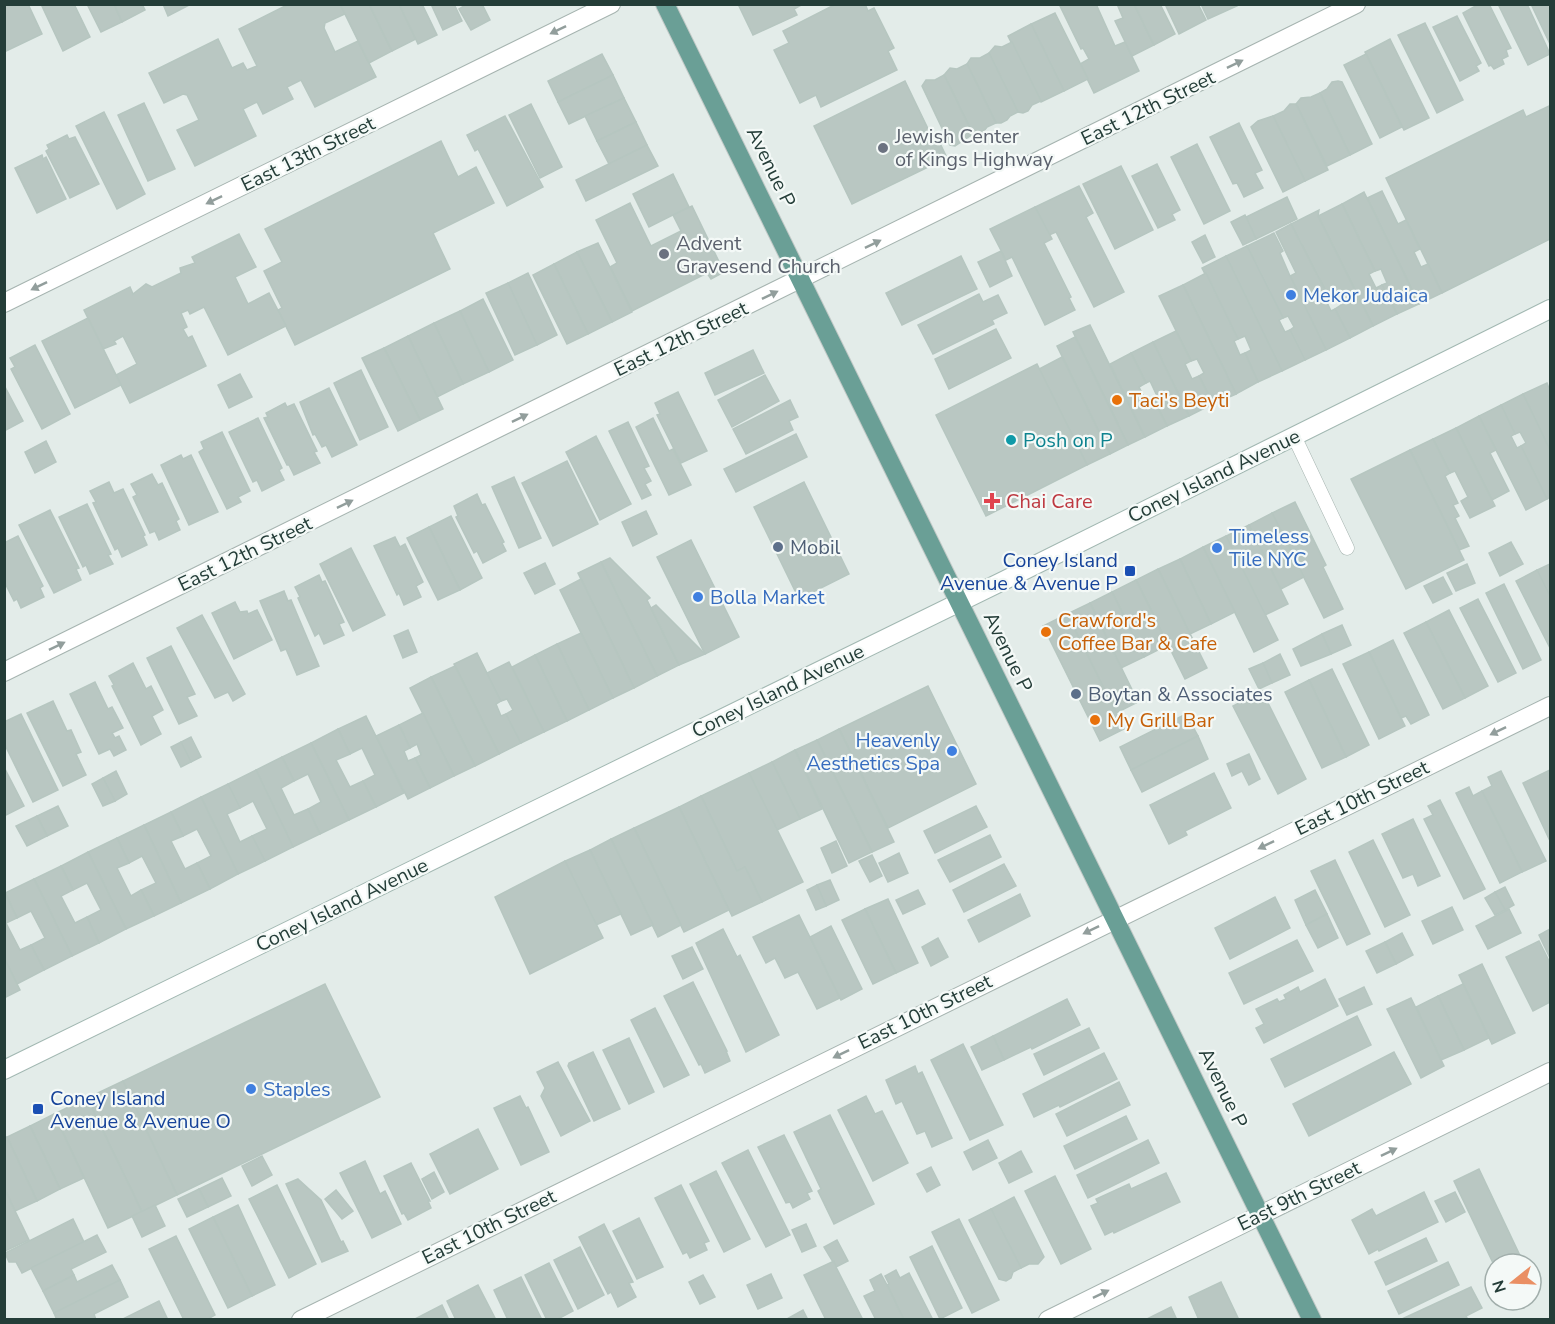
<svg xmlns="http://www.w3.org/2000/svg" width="1555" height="1324" font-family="'Nunito Sans',sans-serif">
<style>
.building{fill:#b9c7c2;stroke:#b6c6c0;stroke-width:1.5}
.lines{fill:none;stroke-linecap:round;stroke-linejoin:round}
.service-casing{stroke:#a6b4b0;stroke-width:15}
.minor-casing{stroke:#a6b4b0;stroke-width:20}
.secondary-casing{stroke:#a2b8b2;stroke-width:20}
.primary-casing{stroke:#c2c9c7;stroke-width:20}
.service{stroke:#fff;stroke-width:14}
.minor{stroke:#fff;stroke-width:18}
.secondary{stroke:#fff;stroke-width:18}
.primary{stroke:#6a9f96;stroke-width:18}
.oneway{fill:#929e9c}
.worship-dot{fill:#6b7280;stroke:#f4f9f7;stroke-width:2}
.shop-dot{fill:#3f7fe0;stroke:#f4f9f7;stroke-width:2}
.food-dot{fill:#e8710a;stroke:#f4f9f7;stroke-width:2}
.culture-dot{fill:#0f9aa8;stroke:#f4f9f7;stroke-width:2}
.health-dot{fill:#e0444e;stroke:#f4f9f7;stroke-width:2}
.service-dot{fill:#5c6f8a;stroke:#f4f9f7;stroke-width:2}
.transit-dot{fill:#1a4fb4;stroke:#f4f9f7;stroke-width:2}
.labels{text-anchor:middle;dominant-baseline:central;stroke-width:4.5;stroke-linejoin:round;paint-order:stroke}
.street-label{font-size:20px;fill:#243d38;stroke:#f4f9f7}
.worship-label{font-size:20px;fill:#5b616d;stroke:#f4f9f7;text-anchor:start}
.shop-label{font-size:20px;fill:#366cbe;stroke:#f4f9f7;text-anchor:start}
.food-label{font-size:20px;fill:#c56008;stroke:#f4f9f7;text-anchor:start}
.culture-label{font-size:20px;fill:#0d838f;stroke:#f4f9f7;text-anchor:start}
.health-label{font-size:20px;fill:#be3a42;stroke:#f4f9f7;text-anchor:start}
.service-label{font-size:20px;fill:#4e5e75;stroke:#f4f9f7;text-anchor:start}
.transit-label{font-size:20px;fill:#164399;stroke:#f4f9f7;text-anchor:end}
</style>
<rect width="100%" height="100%" fill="#e3ece9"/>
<!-- building -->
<g class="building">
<polygon points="4,4 28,4 42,34 4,52"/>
<polygon points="41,4 74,4 90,37 63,51"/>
<polygon points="87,4 114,4 122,22 101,32"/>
<polygon points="114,4 142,4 145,10 122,22"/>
<polygon points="163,4 191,4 168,16"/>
<polygon points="289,4 340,4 345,14 325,23 324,28 335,52 358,41 376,77 315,107 301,80 287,87 293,99 263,114 257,102 243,109 256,136 195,166 177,130 199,120 187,95 183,94 164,103 149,73 218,39 232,68 243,63 247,70 257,66 239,29"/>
<polygon points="340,4 369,4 392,51 369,63"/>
<polygon points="369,4 399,4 416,39 392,51"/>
<polygon points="399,4 422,4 437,35 418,44"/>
<polygon points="431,4 454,4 462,21 443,30"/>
<polygon points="467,4 482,4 490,20 471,30 459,9"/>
<polygon points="738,4 803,4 794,9 797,15 753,35"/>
<polygon points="836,4 865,4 868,11 874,8 894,48 888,51 897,70 821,107 816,95 800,103 774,50 789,43 783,31"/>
<polygon points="1059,4 1096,4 1115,46 1125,42 1139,71 1094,93 1080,64 1089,59 1083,48 1081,49"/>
<polygon points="1117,4 1134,4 1154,45 1132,56 1115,21 1123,18"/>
<polygon points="1134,4 1160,4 1175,34 1154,45"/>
<polygon points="1165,4 1198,4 1206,20 1179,34"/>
<polygon points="1201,4 1236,4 1237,6 1208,19"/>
<polygon points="1479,4 1489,4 1511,48 1506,50 1508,56 1502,59 1504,64 1494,69 1491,65 1489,66 1463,13"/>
<polygon points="1498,4 1527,4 1550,54 1528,65"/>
<polygon points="1531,4 1550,4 1550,44"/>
<polygon points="1055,13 1088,79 1064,91 1031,24"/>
<polygon points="1457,16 1481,63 1476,66 1479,71 1460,81 1433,27"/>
<polygon points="1425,23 1463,100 1437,113 1398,35"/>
<polygon points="1031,24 1064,91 1041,102 1008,36"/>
<polygon points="1390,39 1429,118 1404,130 1365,52"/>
<polygon points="1012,42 1041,101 1032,105 1028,111 1023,113 1018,112 989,53 995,46 1002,47"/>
<polygon points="989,53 1018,112 1010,116 1007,120 1001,123 996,123 967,64 971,58 980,58"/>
<polygon points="602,54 613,75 558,102 548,81"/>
<polygon points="1366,54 1402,127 1380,138 1344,65"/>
<polygon points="967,64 996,123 987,127 984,131 978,135 973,134 944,75 950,68 957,69"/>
<polygon points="613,75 624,98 569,124 558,102"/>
<polygon points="944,75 973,134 955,146 950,145 922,86 926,80 935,80"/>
<polygon points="905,81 932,137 936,135 947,158 852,204 814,126"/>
<polygon points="1338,81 1342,82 1372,144 1350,155 1320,93 1327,89 1332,82"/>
<polygon points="1320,93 1350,155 1327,166 1296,104 1301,98 1311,97"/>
<polygon points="624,98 636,122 597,141 585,116"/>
<polygon points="144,103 175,169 148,181 118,115"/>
<polygon points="531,104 562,167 540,178 509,115"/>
<polygon points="1290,104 1296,104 1328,170 1305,181 1273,116 1284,111"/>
<polygon points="1549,106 1550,109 1550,239 1442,293 1386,178 1523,110 1526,117"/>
<polygon points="104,112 145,194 117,209 76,126"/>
<polygon points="505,116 543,187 507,206 478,149 475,151 467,135"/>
<polygon points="1273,116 1305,181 1283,192 1251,127 1258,121"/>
<polygon points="636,122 647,145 609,164 597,141"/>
<polygon points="1239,123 1262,170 1255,173 1263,188 1244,197 1237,183 1233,184 1210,137"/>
<polygon points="67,135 69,139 75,137 99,184 70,198 46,151 49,149 47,145"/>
<polygon points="441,141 458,177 476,167 494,203 433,233 450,269 295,345 278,310 282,308 264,271 282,262 265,229"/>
<polygon points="1197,144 1230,211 1204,224 1171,157"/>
<polygon points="647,145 658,166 586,201 576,180"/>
<polygon points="42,155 43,159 46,157 66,199 37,213 15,168"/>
<polygon points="1157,164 1180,210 1172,214 1175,220 1158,228 1132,176"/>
<polygon points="1121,166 1153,230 1115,249 1083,184"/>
<polygon points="673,174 689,207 649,227 633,194"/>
<polygon points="1079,186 1093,213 1086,217 1124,292 1094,307 1056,232 1049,235 1035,207"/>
<polygon points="1382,191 1398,224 1406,220 1420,249 1414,252 1421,267 1428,264 1442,293 1419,304 1367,198"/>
<polygon points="1364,192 1419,304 1397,314 1382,285 1387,283 1381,269 1375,271 1342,204"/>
<polygon points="1287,197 1297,219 1256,239 1246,217"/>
<polygon points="630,203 651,246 681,231 673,215 692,206 724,272 711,279 707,273 632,311 610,267 617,263 596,220"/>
<polygon points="1342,204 1375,271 1369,274 1376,288 1382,285 1397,314 1373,326 1318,216"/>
<polygon points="1035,207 1052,239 1044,243 1071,297 1069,298 1075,310 1045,325 1012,257 1006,260 990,229"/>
<polygon points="1319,210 1318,216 1373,326 1350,338 1335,309 1341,305 1335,292 1328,296 1291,224"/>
<polygon points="1245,215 1256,239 1243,245 1231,222"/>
<polygon points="1291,224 1328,296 1325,298 1331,311 1335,309 1350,338 1326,350 1290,276 1296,273 1276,232"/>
<polygon points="1274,233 1283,251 1280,253 1290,276 1326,350 1305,360 1290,330 1294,327 1288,316 1283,318 1247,246"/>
<polygon points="239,234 256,267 235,277 248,304 269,293 286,326 228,355 204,307 190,314 188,310 181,313 187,327 183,329 188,338 192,336 206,366 130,403 116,375 137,364 123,336 114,341 116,344 103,349 84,310 130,287 133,294 146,284 152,287 181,273 180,268 195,263 192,257"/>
<polygon points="1205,235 1215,257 1203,263 1192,242"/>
<polygon points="598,243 632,312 612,322 577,252"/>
<polygon points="1247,246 1283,318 1279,320 1285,332 1290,330 1305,360 1282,371 1226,256"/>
<polygon points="1001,251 1012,276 990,287 978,262"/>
<polygon points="577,252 612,322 588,334 554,264"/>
<polygon points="961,256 977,289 902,325 886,293"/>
<polygon points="1226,256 1282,371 1258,382 1245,353 1251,350 1245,336 1238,339 1202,268"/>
<polygon points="554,264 588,334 567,344 533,275"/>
<polygon points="528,273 557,335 537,345 508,283"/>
<polygon points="1206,273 1238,339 1234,341 1240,355 1245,353 1258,382 1236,394 1183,285"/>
<polygon points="508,283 537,345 515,355 486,293"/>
<polygon points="1183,285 1236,394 1213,404 1199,376 1204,373 1197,359 1191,361 1159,296"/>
<polygon points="979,294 983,302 998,295 1007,313 992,320 994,324 933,354 918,325"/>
<polygon points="483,299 513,360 489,372 460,311"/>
<polygon points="460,311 489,372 463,384 434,323"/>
<polygon points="88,318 121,385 75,408 42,341"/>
<polygon points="434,323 463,384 437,397 408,336"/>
<polygon points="1090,325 1145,437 1128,445 1073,332"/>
<polygon points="996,329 1011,358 949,389 935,359"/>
<polygon points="1176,331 1191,361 1185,364 1192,379 1199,376 1213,404 1189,416 1153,342"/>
<polygon points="408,336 443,409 420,420 384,348"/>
<polygon points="1075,337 1128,445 1110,454 1057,346"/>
<polygon points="1153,342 1189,416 1167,426 1153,398 1157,396 1150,381 1146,383 1131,353"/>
<polygon points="35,345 70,414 42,429 11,369 15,367 10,358"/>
<polygon points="384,348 420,420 398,431 362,358"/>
<polygon points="753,350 764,373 715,395 705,373"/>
<polygon points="1131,353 1146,383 1139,387 1146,401 1153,398 1167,426 1145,437 1110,364"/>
<polygon points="1062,357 1110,454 1087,465 1039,369"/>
<polygon points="1037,364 1087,465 986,516 936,415"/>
<polygon points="361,370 388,427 360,440 334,383"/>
<polygon points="240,374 252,397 229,408 218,385"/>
<polygon points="765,375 779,401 732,427 718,400"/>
<polygon points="1547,383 1550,391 1550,450 1523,394"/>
<polygon points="4,385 23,421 4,431"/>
<polygon points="329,388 357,445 332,457 326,445 322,447 315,434 313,435 300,402"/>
<polygon points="678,392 707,451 681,463 657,415 660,414 655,403"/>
<polygon points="1523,394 1550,450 1550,497 1547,499 1521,446 1526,443 1520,432 1515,434 1501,405"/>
<polygon points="790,400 798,417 789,421 793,430 746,454 733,429"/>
<polygon points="285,403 287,407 294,404 317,451 314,452 320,463 294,475 289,465 287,465 264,418 268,417 266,413"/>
<polygon points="1501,405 1515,434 1511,436 1517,448 1521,446 1547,499 1526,510 1479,416"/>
<polygon points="1479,416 1496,450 1490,453 1509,491 1492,500 1456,428"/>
<polygon points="258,418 282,468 279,470 284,480 262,491 257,480 253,482 229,432"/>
<polygon points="653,418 669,451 673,449 691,485 669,495 636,427"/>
<polygon points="628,422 649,466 644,468 651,481 645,484 651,495 642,499 609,431"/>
<polygon points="1456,428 1495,506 1470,518 1461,501 1468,497 1455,471 1450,473 1433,439"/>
<polygon points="222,432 250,491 238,497 241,502 227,509 199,452 204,449 201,442"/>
<polygon points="796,434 807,457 736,492 724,469"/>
<polygon points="596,436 631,504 600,520 566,452"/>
<polygon points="1433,439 1450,473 1445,476 1458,503 1453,505 1459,516 1455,518 1469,546 1459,550 1410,450"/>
<polygon points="46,441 56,462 35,473 25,452"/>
<polygon points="1410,450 1464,560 1406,589 1351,479"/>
<polygon points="181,455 183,459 191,455 218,512 189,525 161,465"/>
<polygon points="567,461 598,524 553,546 522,483"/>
<polygon points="152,474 158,485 162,483 179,519 176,521 180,530 159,540 155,531 150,533 133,497 137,495 131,484"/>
<polygon points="514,477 541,538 519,548 492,487"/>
<polygon points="109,482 114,493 123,489 145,535 143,536 147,545 122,557 118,548 115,550 93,503 96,502 90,491"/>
<polygon points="804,482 849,574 799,599 754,507"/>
<polygon points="477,494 482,505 485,504 504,542 502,543 506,551 483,563 477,551 474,553 456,517 458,516 454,506"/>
<polygon points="1295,502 1326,565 1323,567 1343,609 1324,618 1272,513"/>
<polygon points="87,504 111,554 108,555 113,564 90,574 86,565 83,567 59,517"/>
<polygon points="50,510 79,568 76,569 81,580 54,593 19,525"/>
<polygon points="646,511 657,534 633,546 622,522"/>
<polygon points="1272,513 1304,577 1281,589 1249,525"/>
<polygon points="451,516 482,578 460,590 429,527"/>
<polygon points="1249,525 1288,604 1265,615 1226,536"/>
<polygon points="429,527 460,590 438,600 407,538"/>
<polygon points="18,536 43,586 40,588 44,597 21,608 17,599 14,601 4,581 4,543"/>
<polygon points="1226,536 1278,640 1254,652 1203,547"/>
<polygon points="395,537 400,547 405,544 423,582 416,586 421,597 404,605 399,593 397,595 374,546"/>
<polygon points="691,540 739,637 705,654 657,557"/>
<polygon points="1511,542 1523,564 1500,576 1489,553"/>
<polygon points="1203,547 1235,612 1211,624 1180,559"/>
<polygon points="351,548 385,615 353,631 320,564"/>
<polygon points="610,558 650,598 647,600 679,665 657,676 601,562"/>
<polygon points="1180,559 1211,624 1190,634 1158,569"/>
<polygon points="601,562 657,676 634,688 578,573"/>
<polygon points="545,563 555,584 535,594 524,573"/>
<polygon points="1467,564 1475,583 1456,591 1447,573"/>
<polygon points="1550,564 1550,596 1537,570"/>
<polygon points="1158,569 1207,668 1185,679 1136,580"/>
<polygon points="1537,570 1550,596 1550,648 1516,581"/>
<polygon points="319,575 322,582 325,581 344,622 339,624 344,635 324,644 319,633 315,636 298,598 300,597 295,587"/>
<polygon points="1443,577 1452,594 1433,603 1424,586"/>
<polygon points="581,579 634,688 613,698 560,590"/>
<polygon points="1136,580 1168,645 1144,657 1112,592"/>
<polygon points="1504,584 1541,660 1523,669 1486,593"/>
<polygon points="284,591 288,601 291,600 319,666 297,675 286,649 281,651 260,601"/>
<polygon points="1112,592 1144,657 1121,668 1090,603"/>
<polygon points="1478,599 1516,673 1498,682 1460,608"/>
<polygon points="235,602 240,612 247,611 248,614 257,610 272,640 234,659 212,613"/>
<polygon points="1090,603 1138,702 1116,713 1067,614"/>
<polygon points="656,605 705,654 679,665 651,608"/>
<polygon points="1449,610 1488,686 1465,698 1426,622"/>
<polygon points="1067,614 1124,729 1100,741 1043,626"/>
<polygon points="202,615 245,694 233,701 228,692 215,698 177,628"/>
<polygon points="1426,622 1465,698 1443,709 1404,633"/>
<polygon points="1342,625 1351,645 1331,654 1322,634"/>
<polygon points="408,630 417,652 403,658 394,636"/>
<polygon points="581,633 613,698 589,710 557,644"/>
<polygon points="1322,634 1331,654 1301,666 1293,649"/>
<polygon points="1393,640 1429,715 1411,724 1406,716 1401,718 1369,652"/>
<polygon points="557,644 589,710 567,721 535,655"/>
<polygon points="171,646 195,694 187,697 197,716 179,724 147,658"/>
<polygon points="1369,652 1405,726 1379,739 1343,664"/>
<polygon points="477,653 501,701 496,704 501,716 506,714 521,743 499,754 454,664"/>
<polygon points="1280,654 1290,675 1272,683 1263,663"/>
<polygon points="535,655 567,721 544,732 512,667"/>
<polygon points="509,662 544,732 521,743 506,714 513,710 507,699 501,701 487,673"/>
<polygon points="133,663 146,689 151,686 163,710 152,716 161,734 141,745 112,686 114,685 109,676"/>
<polygon points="1263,663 1272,683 1259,689 1249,669"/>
<polygon points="455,666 499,754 475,766 431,677"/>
<polygon points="1332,669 1369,745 1346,757 1309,680"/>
<polygon points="431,677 475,766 454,776 410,688"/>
<polygon points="1309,680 1346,757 1322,768 1285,692"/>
<polygon points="95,682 108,709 112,707 123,728 112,733 115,738 119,736 126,750 114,756 110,749 99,754 70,694"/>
<polygon points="928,686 976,784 888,828 839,729"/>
<polygon points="1262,691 1306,779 1278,794 1233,706"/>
<polygon points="53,701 67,731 71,730 81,752 76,754 86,775 63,786 27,713"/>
<polygon points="423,713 454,776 430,788 415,758 421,755 417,744 410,748 399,725"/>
<polygon points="21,714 58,790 33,802 4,743 4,722"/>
<polygon points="1186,714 1198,736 1131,770 1120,747"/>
<polygon points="366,716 404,793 376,807 363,781 375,775 362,748 350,754 338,729"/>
<polygon points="399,725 410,748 404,751 408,761 415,758 430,788 408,799 376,736"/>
<polygon points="338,729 350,754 336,760 350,787 363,781 376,807 349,820 311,743"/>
<polygon points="839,729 894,842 872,852 817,740"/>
<polygon points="1198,736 1208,759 1142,792 1131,770"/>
<polygon points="191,737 201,757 191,762 181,742"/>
<polygon points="817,740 872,852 849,863 795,750"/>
<polygon points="181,742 191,762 181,767 171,747"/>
<polygon points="311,743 349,820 320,834 308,809 321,802 308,774 294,781 282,757"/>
<polygon points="795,750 822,809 800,819 772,762"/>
<polygon points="1249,754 1260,779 1249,785 1242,771 1232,776 1227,764"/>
<polygon points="282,757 294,781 281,788 294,815 308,809 320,834 293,847 256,770"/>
<polygon points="772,762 800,819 777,830 749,773"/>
<polygon points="4,767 24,806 4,816"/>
<polygon points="256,770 293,847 265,861 252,836 267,829 253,801 240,808 228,784"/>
<polygon points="1550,770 1550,841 1523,783"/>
<polygon points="116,771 127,794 115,801 103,778"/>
<polygon points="1501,771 1546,861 1522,872 1482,791 1492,786 1488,777"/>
<polygon points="749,773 803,882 762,902 745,867 737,871 701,796"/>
<polygon points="1214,773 1231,808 1185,831 1187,835 1169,844 1150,805"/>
<polygon points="103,778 115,801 103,806 92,784"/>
<polygon points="228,784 240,808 227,814 240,842 252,836 265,861 238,874 201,797"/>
<polygon points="1469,787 1473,796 1482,791 1522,872 1500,883 1456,793"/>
<polygon points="701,796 737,871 745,867 762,902 732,916 679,807"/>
<polygon points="201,797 238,874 210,889 197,863 211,856 197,829 183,836 171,812"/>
<polygon points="1440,800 1485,889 1464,899 1424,819 1433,815 1428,806"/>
<polygon points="58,806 68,826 47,836 37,816"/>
<polygon points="976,806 987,827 935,853 924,831"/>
<polygon points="679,807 729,910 684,932 634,828"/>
<polygon points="171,812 183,836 171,841 185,869 197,863 210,889 181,903 144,825"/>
<polygon points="37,816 47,836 27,846 16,826"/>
<polygon points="1413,819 1440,876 1418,886 1413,874 1403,878 1382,834"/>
<polygon points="144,825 181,903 154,916 141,890 156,883 142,856 129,863 117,838"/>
<polygon points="634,828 681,925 658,937 611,839"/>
<polygon points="990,835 1001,857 950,882 938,860"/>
<polygon points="117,838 129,863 117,868 131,896 141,890 154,916 126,929 88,852"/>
<polygon points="611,839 653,925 631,935 590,850"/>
<polygon points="1373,840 1410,915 1385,927 1349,852"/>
<polygon points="836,841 847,866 832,873 821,848"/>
<polygon points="590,850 621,914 596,925 565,861"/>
<polygon points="88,852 126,929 99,943 87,917 101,910 87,883 73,890 61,866"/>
<polygon points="899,853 908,873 888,882 879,863"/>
<polygon points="872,855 882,876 870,882 859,861"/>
<polygon points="1335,860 1370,934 1347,945 1311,871"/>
<polygon points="565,861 603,938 530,974 495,897"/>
<polygon points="1004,864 1016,886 964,912 953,890"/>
<polygon points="61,866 73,890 61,896 75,923 87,917 99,943 72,956 34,879"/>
<polygon points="34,879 72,956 44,970 31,945 45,938 31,911 17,918 5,893"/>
<polygon points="830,880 839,900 826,906 817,885"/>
<polygon points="817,885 826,906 816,910 807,890"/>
<polygon points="1505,887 1514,905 1505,910 1495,892"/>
<polygon points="918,890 925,904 903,914 896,900"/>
<polygon points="1315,890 1327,914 1306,925 1295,900"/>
<polygon points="1495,892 1505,910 1495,915 1485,898"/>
<polygon points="5,893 17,918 6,923 20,950 31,945 44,970 17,984 4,958"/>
<polygon points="1020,894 1030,916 979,942 968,920"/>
<polygon points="1275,897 1290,928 1230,959 1215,928"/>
<polygon points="888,899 918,963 896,973 865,909"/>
<polygon points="1452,907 1463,930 1433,944 1422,921"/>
<polygon points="865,909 896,973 873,984 842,920"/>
<polygon points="1509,909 1521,933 1488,949 1476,926"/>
<polygon points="1327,914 1338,938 1318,948 1306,925"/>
<polygon points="799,915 840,998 817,1009 798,972 785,978 775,958 766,963 753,937"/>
<polygon points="831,926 862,989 841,1000 810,937"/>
<polygon points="723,929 737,957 740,955 779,1035 746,1052 696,943"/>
<polygon points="1550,929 1550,958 1539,935"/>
<polygon points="1402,933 1413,955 1396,964 1385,942"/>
<polygon points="938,938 948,957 931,966 922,947"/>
<polygon points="1297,940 1313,971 1244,1004 1229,973"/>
<polygon points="1539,941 1550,963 1550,1002 1533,1011 1506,957"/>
<polygon points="1385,942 1396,964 1377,973 1366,951"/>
<polygon points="692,947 703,969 683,979 672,956"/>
<polygon points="4,958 20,990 4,998"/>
<polygon points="1482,964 1515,1033 1492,1044 1459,975"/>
<polygon points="1325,979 1338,1006 1264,1043 1256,1028 1264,1024 1256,1009 1277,999 1279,1002 1286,999 1284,995 1298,987 1300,992"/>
<polygon points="693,982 727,1051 726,1051 730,1061 705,1073 701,1064 699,1065 664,996"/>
<polygon points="325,984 380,1097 177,1195 123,1081"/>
<polygon points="1463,984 1489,1038 1464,1050 1438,996"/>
<polygon points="1364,987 1372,1004 1347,1015 1339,999"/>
<polygon points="1438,996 1464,1050 1441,1060 1416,1007"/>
<polygon points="1411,998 1444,1066 1421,1078 1387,1009"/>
<polygon points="1067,999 1080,1025 1032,1049 1031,1047 1004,1060 993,1036"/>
<polygon points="655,1008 689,1075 664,1087 631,1020"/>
<polygon points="1357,1016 1371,1045 1285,1087 1271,1059"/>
<polygon points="1089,1028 1099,1048 1044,1075 1034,1054"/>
<polygon points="993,1036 1004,1060 982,1070 971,1047"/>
<polygon points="629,1038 654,1092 629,1104 603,1050"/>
<polygon points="963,1044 1003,1125 970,1140 931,1060"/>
<polygon points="593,1052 620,1109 594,1121 568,1066 569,1063"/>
<polygon points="1394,1052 1411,1084 1309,1136 1293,1104"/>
<polygon points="1104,1053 1117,1079 1060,1107 1059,1105 1034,1117 1023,1094"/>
<polygon points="558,1062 590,1121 561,1136 541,1096 545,1088 537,1072"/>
<polygon points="915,1066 918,1074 922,1072 952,1138 932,1147 925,1131 917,1134 902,1101 896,1104 886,1080"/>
<polygon points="123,1081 177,1195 142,1212 87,1098"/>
<polygon points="1119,1082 1130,1105 1067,1136 1056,1114"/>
<polygon points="520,1096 526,1108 528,1107 549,1152 521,1165 494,1108"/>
<polygon points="866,1096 875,1114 882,1111 908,1163 873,1181 838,1110"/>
<polygon points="87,1098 142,1212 108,1228 54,1114"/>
<polygon points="54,1114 84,1178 60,1189 30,1126"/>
<polygon points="830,1115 874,1204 834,1224 818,1191 821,1189 794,1132"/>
<polygon points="1126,1116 1137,1139 1075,1169 1064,1146"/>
<polygon points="30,1126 60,1189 37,1201 7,1137"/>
<polygon points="478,1129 498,1169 450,1194 430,1154"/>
<polygon points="784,1135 812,1191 807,1193 810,1199 793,1208 790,1202 786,1203 758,1147"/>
<polygon points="7,1137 37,1201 15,1211 4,1188 4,1138"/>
<polygon points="988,1140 997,1158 973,1170 964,1152"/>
<polygon points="1148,1140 1159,1163 1088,1198 1077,1175"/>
<polygon points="748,1150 790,1235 766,1247 722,1163"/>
<polygon points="1021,1151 1032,1172 1009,1183 999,1163"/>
<polygon points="262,1156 272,1175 252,1186 242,1166"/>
<polygon points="365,1161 380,1194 385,1191 401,1224 372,1238 340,1173"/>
<polygon points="411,1163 430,1201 428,1201 431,1208 408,1220 404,1213 402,1214 384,1176"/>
<polygon points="931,1167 940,1185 927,1192 917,1174"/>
<polygon points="1479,1169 1524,1264 1493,1263 1454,1181"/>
<polygon points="716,1171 750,1239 724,1252 690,1184"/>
<polygon points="434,1172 444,1192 432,1199 422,1179"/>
<polygon points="1166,1173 1180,1202 1114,1233 1113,1231 1105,1235 1091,1206 1098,1203 1096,1199 1129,1184 1131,1189"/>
<polygon points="1055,1176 1091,1249 1061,1264 1025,1191"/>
<polygon points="222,1178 231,1196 208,1207 199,1189"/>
<polygon points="298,1179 321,1200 341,1242 343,1241 348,1251 322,1262 286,1184"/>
<polygon points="277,1185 316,1264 289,1278 249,1199"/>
<polygon points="681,1185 709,1241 704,1243 707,1250 690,1258 687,1252 683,1254 655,1198"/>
<polygon points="4,1188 29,1240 5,1251 4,1249"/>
<polygon points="199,1189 208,1207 187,1217 178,1199"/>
<polygon points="336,1190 353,1211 342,1219 325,1199"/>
<polygon points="1424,1192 1438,1222 1379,1251 1378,1249 1369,1254 1352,1220 1372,1209 1376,1216"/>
<polygon points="1455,1192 1465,1212 1446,1222 1435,1201"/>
<polygon points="1014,1197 1044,1257 1038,1264 1029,1264 1021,1268 991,1209"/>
<polygon points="155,1205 165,1226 142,1237 132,1216"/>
<polygon points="238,1205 275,1285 252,1296 213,1217"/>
<polygon points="991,1209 1021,1268 1013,1272 1011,1278 1006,1281 999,1279 969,1220"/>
<polygon points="213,1217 252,1296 228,1308 189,1229"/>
<polygon points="639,1218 663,1267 637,1279 613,1231"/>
<polygon points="73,1219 84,1242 22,1273 16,1262 9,1262 5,1253"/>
<polygon points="959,1219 999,1300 972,1313 932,1232"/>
<polygon points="604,1224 633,1282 629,1283 636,1297 618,1307 611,1292 608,1294 579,1237"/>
<polygon points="806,1224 816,1246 802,1252 792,1230"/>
<polygon points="97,1235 106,1252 71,1269 74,1275 43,1291 31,1268"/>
<polygon points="176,1236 215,1315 206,1320 184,1320 149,1249"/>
<polygon points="1426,1238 1437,1261 1386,1285 1375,1262"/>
<polygon points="837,1240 848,1261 836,1267 824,1247"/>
<polygon points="932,1246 962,1308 940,1319 910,1257"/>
<polygon points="580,1247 604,1295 578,1309 554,1260"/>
<polygon points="834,1261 836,1267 863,1320 826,1320 804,1275"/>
<polygon points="1448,1262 1459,1285 1399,1314 1388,1291"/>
<polygon points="549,1263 573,1311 556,1320 547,1320 525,1275"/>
<polygon points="112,1265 120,1280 54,1313 43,1291 74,1275 77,1282"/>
<polygon points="896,1270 900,1278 909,1273 933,1320 904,1320 887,1285 889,1284 885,1276"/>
<polygon points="771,1274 782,1298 758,1309 747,1285"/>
<polygon points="881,1274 887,1285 904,1320 876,1320 864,1296 875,1291 870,1280"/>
<polygon points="703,1275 715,1297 700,1304 689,1282"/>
<polygon points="521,1277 542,1320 508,1320 494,1290"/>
<polygon points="120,1280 128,1297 94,1314 96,1320 57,1320 54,1313"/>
<polygon points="1221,1282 1239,1320 1199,1320 1189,1297"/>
<polygon points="478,1285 496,1320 456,1320 447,1301"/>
<polygon points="1471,1287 1482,1308 1466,1316 1467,1318 1463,1320 1402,1319"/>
<polygon points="159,1301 168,1320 121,1320"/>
<polygon points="442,1305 449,1320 415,1320 415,1319"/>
<polygon points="1171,1307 1177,1320 1145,1320"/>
<polygon points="803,1310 808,1320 785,1320"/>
</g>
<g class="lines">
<defs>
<polyline id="service" points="1294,436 1347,548"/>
<g id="minor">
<polyline points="4,303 611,4"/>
<polyline points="4,672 1356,4"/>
<polyline points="301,1320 1550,706"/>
<polyline points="1048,1320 1550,1072"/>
</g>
<polyline id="secondary" points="4,1070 1005,580 1550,309"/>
<polyline id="primary" points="665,4 1312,1320"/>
</defs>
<!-- service casing -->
<use href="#service" class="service-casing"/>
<!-- minor casing -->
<use href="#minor" class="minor-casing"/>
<!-- secondary casing -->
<use href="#secondary" class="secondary-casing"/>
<!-- primary casing -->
<use href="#primary" class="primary-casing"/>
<!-- service -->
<use href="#service" class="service"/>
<!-- minor -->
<use href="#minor" class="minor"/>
<!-- secondary -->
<use href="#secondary" class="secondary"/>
<!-- primary -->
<use href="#primary" class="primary"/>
</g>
<!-- one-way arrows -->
<defs><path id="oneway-solid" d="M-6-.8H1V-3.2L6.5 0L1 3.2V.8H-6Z" transform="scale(1.5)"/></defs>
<g class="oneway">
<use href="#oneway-solid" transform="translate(558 30) rotate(154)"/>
<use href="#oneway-solid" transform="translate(1235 64) rotate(-26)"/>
<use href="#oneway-solid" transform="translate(214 200) rotate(154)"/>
<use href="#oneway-solid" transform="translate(873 244) rotate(-26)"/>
<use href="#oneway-solid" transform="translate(39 286) rotate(154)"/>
<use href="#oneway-solid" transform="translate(770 295) rotate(-26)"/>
<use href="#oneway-solid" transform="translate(520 418) rotate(-26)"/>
<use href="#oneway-solid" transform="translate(345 504) rotate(-26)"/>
<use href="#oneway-solid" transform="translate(57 646) rotate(-26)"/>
<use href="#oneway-solid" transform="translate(1498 731) rotate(154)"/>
<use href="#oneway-solid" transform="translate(1266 845) rotate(154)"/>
<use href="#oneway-solid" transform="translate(1091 930) rotate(154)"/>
<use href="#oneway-solid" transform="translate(841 1054) rotate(154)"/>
<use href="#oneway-solid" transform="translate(1389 1152) rotate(-26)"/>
<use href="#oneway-solid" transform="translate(1101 1294) rotate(-26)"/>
</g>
<!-- markers -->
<g class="worship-dot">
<circle cx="883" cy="148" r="6"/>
<circle cx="664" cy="254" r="6"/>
</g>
<g class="shop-dot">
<circle cx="1291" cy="295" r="6"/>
<circle cx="1217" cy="548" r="6"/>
<circle cx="698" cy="597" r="6"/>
<circle cx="952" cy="751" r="6"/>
<circle cx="251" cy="1089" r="6"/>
</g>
<g class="food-dot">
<circle cx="1117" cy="400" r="6"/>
<circle cx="1046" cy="632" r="6"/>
<circle cx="1095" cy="720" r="6"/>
</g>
<circle class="culture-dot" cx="1011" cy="440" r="6"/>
<path class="health-dot" d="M989 492h6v6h6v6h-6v6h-6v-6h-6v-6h6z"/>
<g class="service-dot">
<circle cx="778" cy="547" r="6"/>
<circle cx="1076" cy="694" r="6"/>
</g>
<g class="transit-dot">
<rect x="1124" y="565" width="12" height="12" rx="3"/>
<rect x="32" y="1103" width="12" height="12" rx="3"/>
</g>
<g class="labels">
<!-- street labels -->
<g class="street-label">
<text transform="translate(1148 108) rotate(-26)">East 12th Street</text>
<text transform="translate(308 154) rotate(-26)">East 13th Street</text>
<text transform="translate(771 167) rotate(64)">Avenue P</text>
<text transform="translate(681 339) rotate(-26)">East 12th Street</text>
<text transform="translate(1214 476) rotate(-26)">Coney Island Avenue</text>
<text transform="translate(245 554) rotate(-26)">East 12th Street</text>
<text transform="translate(1008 652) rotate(64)">Avenue P</text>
<text transform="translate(778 691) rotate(-26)">Coney Island Avenue</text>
<text transform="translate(1362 798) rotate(-26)">East 10th Street</text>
<text transform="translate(342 905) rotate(-26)">Coney Island Avenue</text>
<text transform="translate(925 1012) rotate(-26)">East 10th Street</text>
<text transform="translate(1223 1088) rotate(64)">Avenue P</text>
<text transform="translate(1299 1196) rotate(-26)">East 9th Street</text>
<text transform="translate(489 1227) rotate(-26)">East 10th Street</text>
</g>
<!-- worship labels -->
<g class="worship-label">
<text x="895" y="136">Jewish Center<tspan x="895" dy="23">of Kings Highway</tspan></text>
<text x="676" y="243">Advent<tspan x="676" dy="23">Gravesend Church</tspan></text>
</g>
<!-- shop labels -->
<g class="shop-label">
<text x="1303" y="295">Mekor Judaica</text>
<text x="1229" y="536">Timeless<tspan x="1229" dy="23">Tile NYC</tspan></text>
<text x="710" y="597">Bolla Market</text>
<text x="940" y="740" text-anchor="end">Heavenly<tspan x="940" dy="23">Aesthetics Spa</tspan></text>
<text x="263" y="1089">Staples</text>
</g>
<!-- food labels -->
<g class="food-label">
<text x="1129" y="400">Taci's Beyti</text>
<text x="1058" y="620">Crawford's<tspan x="1058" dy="23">Coffee Bar &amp; Cafe</tspan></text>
<text x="1107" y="720">My Grill Bar</text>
</g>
<!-- culture labels -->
<g class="culture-label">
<text x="1023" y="440">Posh on P</text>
</g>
<!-- health labels -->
<g class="health-label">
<text x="1006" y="501">Chai Care</text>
</g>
<!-- service labels -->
<g class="service-label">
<text x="790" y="547">Mobil</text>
<text x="1088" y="694">Boytan &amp; Associates</text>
</g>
<!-- transit labels -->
<g class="transit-label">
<text x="1118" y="560">Coney Island<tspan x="1118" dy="23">Avenue &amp; Avenue P</tspan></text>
<text x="50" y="1098" text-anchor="start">Coney Island<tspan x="50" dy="23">Avenue &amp; Avenue O</tspan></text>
</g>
</g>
<!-- border -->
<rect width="1555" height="1324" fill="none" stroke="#243d38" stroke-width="12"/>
<!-- north arrow -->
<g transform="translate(1513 1282) rotate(252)"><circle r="28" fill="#f4f9f7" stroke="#a1aeab" stroke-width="1.5"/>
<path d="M0-4.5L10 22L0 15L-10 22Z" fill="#ea8f63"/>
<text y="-9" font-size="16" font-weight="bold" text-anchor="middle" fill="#243d38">N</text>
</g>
</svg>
